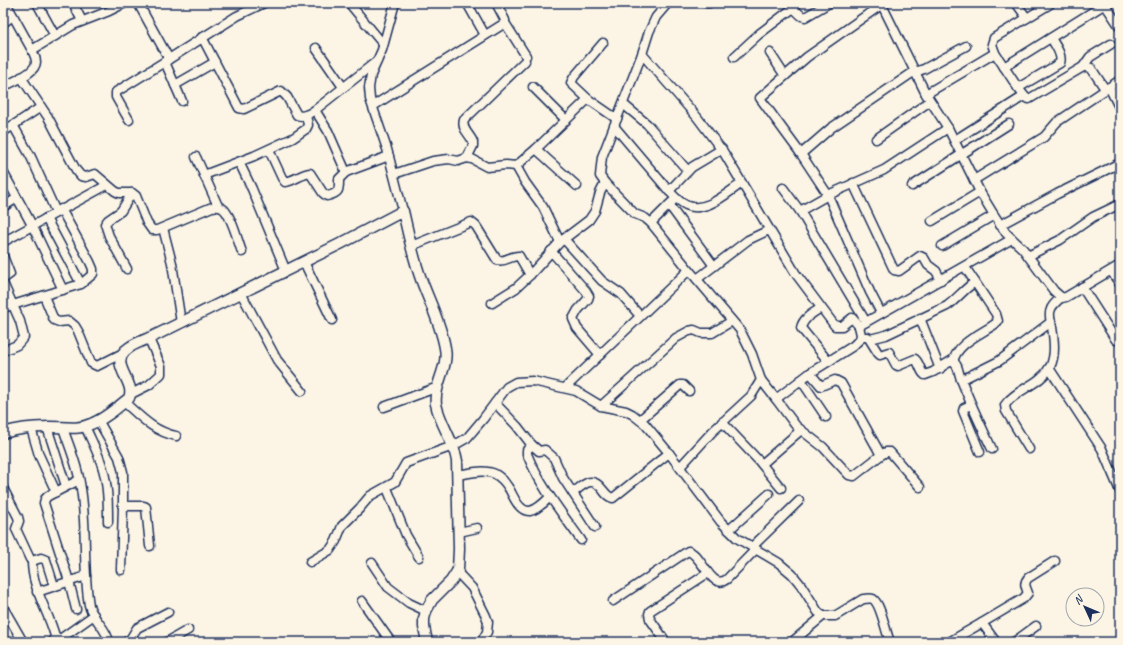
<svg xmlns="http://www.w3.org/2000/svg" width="1123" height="645" font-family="Caveat,sans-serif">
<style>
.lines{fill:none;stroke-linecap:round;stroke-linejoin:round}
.minor-casing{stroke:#1b2f5e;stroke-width:11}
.tertiary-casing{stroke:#1b2f5e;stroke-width:13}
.minor{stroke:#fcf5e5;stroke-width:8}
.tertiary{stroke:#fcf5e5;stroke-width:10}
</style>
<rect width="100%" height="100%" fill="#fcf5e5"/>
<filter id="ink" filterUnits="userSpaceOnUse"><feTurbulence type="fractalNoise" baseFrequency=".025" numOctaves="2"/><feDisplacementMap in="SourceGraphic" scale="8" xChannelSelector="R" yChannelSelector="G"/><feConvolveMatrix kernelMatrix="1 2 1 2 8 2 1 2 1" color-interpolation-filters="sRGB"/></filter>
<g filter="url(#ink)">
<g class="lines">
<defs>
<g id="minor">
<polyline points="6,3 32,50 73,25 109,11 125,3"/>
<polyline points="37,3 55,36"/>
<polyline points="73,3 82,21"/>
<polyline points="349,3 383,44"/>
<polyline points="395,3 382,50 371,75 369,88 370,99 387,149 403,211"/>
<polyline points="467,3 485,35"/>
<polyline points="668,3 656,17 649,32 642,54 602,157 601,166 600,176 605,183 635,214 645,218 651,223 689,270"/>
<polyline points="707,3 709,3"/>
<polyline points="881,3 926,94 948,128 980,192 994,215 1006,233 1023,249 1054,291 1062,298 1066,297 1120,265"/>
<polyline points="1016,3 1027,18"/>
<polyline points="1104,3 1120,27"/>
<polyline points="3,23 13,16"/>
<polyline points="505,23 526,56"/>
<path d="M 202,37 L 239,108 L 244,109 L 281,91 L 287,97 L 297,115 C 304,118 310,113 315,110 L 377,61"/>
<polyline points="603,43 574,77 571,83 588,99 617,119"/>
<polyline points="316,48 343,87"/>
<polyline points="770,53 785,76 760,98 801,154 831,128 915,71 918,71 924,69 966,46"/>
<polyline points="995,53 992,44 994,38 1050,4"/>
<polyline points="642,54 697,117 724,153 796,274 835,326 842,326 852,318 859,326"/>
<path d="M 734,57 L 759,34 L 792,9 C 798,9 799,17 805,17 L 829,3"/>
<polyline points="169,59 237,16 264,3"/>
<polyline points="165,62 182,101"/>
<polyline points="1004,67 1105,4"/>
<polyline points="1083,67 1090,57 1111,44"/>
<polyline points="785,76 807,57 881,5"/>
<path d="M 21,77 L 48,117 L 76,170 L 81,176 L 86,177 L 95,174 L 115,191 L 119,193 L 132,193 L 136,196 L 147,223 L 152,230 L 157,230 L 212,207 C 216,207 218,206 222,208 C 231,213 238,242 242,252"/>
<polyline points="175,85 215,62"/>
<path d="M 3,87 C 12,82 36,73 36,62 C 36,58 34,54 32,50"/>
<polyline points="533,87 566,120"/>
<polyline points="1109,87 1120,109"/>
<polyline points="1018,88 1026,98 1029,99 1083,67 1087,67 1091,68 1105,89"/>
<path d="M 926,94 L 995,53 L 1018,88 L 1060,63 C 1063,55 1055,45 1051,38"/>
<polyline points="623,104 647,124 688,171"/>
<polyline points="373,106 505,23 505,20 496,3"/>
<polyline points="315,110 328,131 346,172"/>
<polyline points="129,120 116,97 116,92 169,59 138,3"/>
<polyline points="13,125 31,157 56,212"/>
<path d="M 614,126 L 669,191 C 674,196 679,202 686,205 C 705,214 727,193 742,183"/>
<polyline points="3,132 41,107"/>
<polyline points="876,139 930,101"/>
<polyline points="955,140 1024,96"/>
<polyline points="536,149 577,186"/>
<path d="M 269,150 L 282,178 L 285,182 C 294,181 301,174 310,173 L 323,193 L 327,196 C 340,193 339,190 339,179 L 346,172 L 389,156"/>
<polyline points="801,154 828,195 870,292 881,313"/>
<polyline points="196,157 218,206"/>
<path d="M 467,158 L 473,146 L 473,142 C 470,134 461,129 464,120 L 525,61"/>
<polyline points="239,162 252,189 286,271"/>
<polyline points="516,166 525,182 543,207 560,242"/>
<polyline points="3,172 32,225 63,290"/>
<polyline points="394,174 433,161 449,159 458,161 467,158 472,159 487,167 506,165 516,166 536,149 588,99"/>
<polyline points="204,175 254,156 293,138 306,129 308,125 306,115"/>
<polyline points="974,180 1044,137 1057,122 1120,80"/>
<polyline points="853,183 894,270 899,271 920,256 924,258 928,265 936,271 941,280"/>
<polyline points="912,186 1009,124"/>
<polyline points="783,188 800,211 828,195 884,170 948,128"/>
<polyline points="669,191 692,167 722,149"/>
<polyline points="669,205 714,266"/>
<polyline points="3,207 17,198"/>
<polyline points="800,211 866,322"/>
<polyline points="46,218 81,284"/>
<polyline points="932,221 980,192"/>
<polyline points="651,223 672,202"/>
<polyline points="1000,225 1057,194 1120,163"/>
<polyline points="163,228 172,263 181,323"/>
<polyline points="564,239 602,281 621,294 640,316"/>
<polyline points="3,242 107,185"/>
<path d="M 411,246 L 471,222 L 476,226 L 497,260 C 505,263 511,255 519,256 L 530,275"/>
<polyline points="942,246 994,215"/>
<polyline points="551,251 586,291 589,296 588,299 578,310 573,319 577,328 600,355"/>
<polyline points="3,256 10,274 3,279"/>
<polyline points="1028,256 1060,240 1093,217 1120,204"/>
<polyline points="304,262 332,320"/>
<polyline points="127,269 109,236 105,224 108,220 121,211 132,193"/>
<polyline points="1111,271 1120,284"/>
<polyline points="697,279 748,240 769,230"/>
<polyline points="3,283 20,321 24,337 17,345 3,351"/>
<polyline points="1082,287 1116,340 1120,341"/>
<polyline points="241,293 277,360 302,391"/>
<polyline points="44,296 54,320 59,322 69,321 75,326 78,331 91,363 97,366 123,353"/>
<polyline points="492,303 516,288 530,275 560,242 589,220 595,211 600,193 605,183"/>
<polyline points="3,308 81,284 93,274 93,269 90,262 61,209"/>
<path d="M 821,308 C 813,313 803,318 801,328 L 828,361"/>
<polyline points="920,318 940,369"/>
<path d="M 860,339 L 863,337 L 868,337 L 878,353 L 880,355 L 889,352 L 896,365 L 898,366 L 915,359 C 920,363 920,372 925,375 L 933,372 L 951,361 C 959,363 958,373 961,379 C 970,403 981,426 992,449"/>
<path d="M 870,339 L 886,335 L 947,306 C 957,299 964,289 975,282"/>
<path d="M 953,362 C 957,343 981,334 995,324 L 998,321 L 996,314 L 965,267"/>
<polyline points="1049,368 1102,449 1120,491"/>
<polyline points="810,373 821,386 835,380 841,383 881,455"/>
<polyline points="801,380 826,417"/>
<polyline points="961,380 999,361 1051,322"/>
<polyline points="565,388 689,270 740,330 752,354 761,380"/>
<polyline points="131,394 149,385 161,374 161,366 149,339"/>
<polyline points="776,399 796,426 823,447 849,475 854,476 881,455 886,452 890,452 920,487"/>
<path d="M 124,402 C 141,417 153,431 176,436"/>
<path d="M 495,403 L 517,426 L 531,444 L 531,446 L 527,450 L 527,454 C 540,486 561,512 581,540"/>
<polyline points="971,405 964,408 963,411 980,452"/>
<polyline points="601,406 676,338 689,331 694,330 701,333 712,333 732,321"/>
<polyline points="384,407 438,387"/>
<polyline points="98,420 119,457 123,472 123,506 121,570"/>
<polyline points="640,420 680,385 683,385 689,391"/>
<polyline points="722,422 759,461 781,488"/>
<path d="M 85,426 C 91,440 99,454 103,469 C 108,486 108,504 108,522"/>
<polyline points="47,427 66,486"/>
<polyline points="31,428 39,455 56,492"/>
<path d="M 63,428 C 69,446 77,464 80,483 C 88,523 82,565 89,605 C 92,619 107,628 109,642"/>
<polyline points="531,444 539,451 545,450 554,458 563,478 595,527"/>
<path d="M 1029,449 L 1006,411 L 1005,405 C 1016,389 1040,385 1050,367 C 1056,355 1054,340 1052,327 C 1051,321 1048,315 1051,309 C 1053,304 1058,301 1061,297"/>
<polyline points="762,464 801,430"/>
<polyline points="680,467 712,432 751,396 761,380 776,399 810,373 853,346 860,339 861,335 859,326 1012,239"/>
<path d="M 458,475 C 469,473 484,469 495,474 C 500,477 505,482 508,487 C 513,494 518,512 530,511 C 537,510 545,502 550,497"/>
<polyline points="3,488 18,517 19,521 16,529 30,559 32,561 41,558 46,560 54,586"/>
<polyline points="387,488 406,535 419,557"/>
<path d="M 573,493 C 584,484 592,475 603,490 C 606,494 608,497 613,498 L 669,453"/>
<polyline points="123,506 144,506 146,507 150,546"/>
<polyline points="729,530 769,494"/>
<polyline points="459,532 477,528"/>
<polyline points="752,547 799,501"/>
<path d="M 32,561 C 32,589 48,610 55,636 L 53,642"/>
<path d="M 310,562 L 330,550 L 336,541 L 342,526 L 359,509 L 370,496 L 395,482 L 406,463 L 453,446 L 467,438 L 483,419 L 507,387 L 516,382 L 533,381 L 576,391 L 601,406 L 626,411 L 632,414 L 645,424 L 669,453 L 721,522 L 737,538 L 779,563 L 792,574 L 801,585 L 818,612 L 823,616 L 835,616 L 863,599 C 866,599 870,598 873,599 C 881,604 886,633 890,642"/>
<polyline points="372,563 388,587 409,603 426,611"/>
<polyline points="457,572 472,588 486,616 488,622 487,632 481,642"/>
<polyline points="37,592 86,576"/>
<polyline points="362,601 391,642"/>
<path d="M 613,601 L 688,551 C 702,554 711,592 727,579 L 756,549"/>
<polyline points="3,607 23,642"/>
<polyline points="76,609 69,581 44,503 45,499 48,496 79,480"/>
<polyline points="664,639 650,619 649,614 650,611 708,573"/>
<polyline points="56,642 94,615"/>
<polyline points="126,642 131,638 137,628 168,612"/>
<polyline points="167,642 188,630"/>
<polyline points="792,642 823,616"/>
<polyline points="949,642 982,623"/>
<path d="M 996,642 L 982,623 L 1024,598 L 1028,593 C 1026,587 1023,584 1028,578 L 1055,561"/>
<polyline points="1014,642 1036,626"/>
</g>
<path id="tertiary" d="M 3,433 C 17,429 31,427 46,427 C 61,426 76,431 91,424 C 105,419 118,407 129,398 C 137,381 105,363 130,347 C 137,342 148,339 156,335 L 340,244 L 403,211 C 408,233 413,257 421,279 C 429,301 441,324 445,348 C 449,368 433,385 436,404 C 440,424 454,441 457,461 L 459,549 L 458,570 L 451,581 L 432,600 L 426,611 L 424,619 L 424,627 L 427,642"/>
</defs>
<!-- minor casing -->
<use href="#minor" class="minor-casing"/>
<!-- tertiary casing -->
<use href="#tertiary" class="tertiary-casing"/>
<!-- minor -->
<use href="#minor" class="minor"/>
<!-- tertiary -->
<use href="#tertiary" class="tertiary"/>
</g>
</g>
<!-- margin -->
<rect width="1123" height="645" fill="none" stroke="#fcf5e5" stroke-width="16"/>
<rect x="8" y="8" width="1107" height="629" fill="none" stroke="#1b2f5e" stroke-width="1.5" filter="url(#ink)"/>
<!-- north arrow -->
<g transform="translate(1085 607) rotate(314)"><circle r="19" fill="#fcf5e5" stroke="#a2a6af"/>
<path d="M0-3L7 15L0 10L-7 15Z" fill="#1b2f5e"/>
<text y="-6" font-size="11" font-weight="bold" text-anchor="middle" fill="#1b2f5e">N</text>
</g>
</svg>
